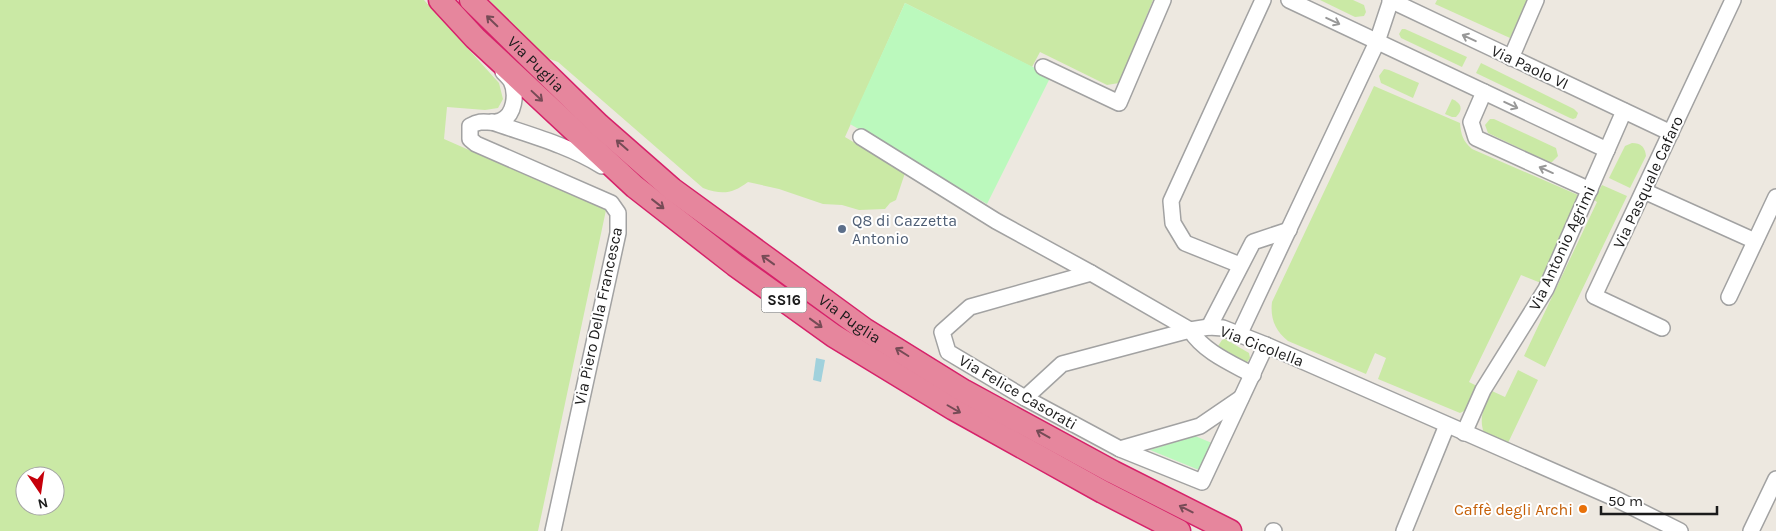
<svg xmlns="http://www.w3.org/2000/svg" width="1776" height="531" font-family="Karla,sans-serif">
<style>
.grass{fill:#cae9a5;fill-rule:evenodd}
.park{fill:#bbf9bd}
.water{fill:#a0d1dc}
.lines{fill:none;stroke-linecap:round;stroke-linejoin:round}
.minor-casing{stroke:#a2a2a2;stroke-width:18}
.highway-casing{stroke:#d6226a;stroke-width:25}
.minor{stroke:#fff;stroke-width:15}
.highway{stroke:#e6869d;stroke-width:22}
.oneway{stroke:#764b56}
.oneway2{stroke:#989898}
.service-dot{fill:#5c6f8a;stroke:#fff;stroke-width:2}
.food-dot{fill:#e8710a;stroke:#fff;stroke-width:2}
.labels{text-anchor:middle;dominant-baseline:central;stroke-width:4;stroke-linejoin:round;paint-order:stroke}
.shield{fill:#fff;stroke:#5f5f5f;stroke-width:1}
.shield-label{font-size:15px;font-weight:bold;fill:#1b1b1b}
.street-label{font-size:16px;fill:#1b1b1b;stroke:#fff}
.service-label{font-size:16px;fill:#4e5e75;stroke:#fff;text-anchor:start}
.food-label{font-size:16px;fill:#c56008;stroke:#fff;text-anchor:end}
</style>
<rect width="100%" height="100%" fill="#ede8e0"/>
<!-- grass -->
<g class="grass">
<path d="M 0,0 L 424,0 L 499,83 L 503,99 L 498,108 L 485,110 L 447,107 L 444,139 L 606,210 L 538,531 L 0,531 ZM 25,476 L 55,476 L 55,506 L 25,506 Z"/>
<path d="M 489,0 L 1153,0 L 1119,83 L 1107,85 L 1040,52 L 1032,67 L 905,3 L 845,137 L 905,173 L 896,200 L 890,203 L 885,209 L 859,210 L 842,205 L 823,204 L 779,189 L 748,182 C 732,194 722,195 703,188 L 558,62 L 547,58 Z"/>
<polygon points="1320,0 1353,0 1364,5 1366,12 1364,16 1355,17"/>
<polygon points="1437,0 1527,0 1510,38 1435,4"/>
<polygon points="1402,29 1405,29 1467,57 1462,67 1401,38 1399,34"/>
<polygon points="1481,63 1574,109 1578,113 1576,118 1573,119 1570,118 1476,73"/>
<polygon points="1384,69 1389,70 1419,83 1413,98 1381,83 1379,76"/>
<path d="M 1374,86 L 1460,123 C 1461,135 1463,141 1472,149 L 1578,195 L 1541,283 L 1521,275 L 1469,382 L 1477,386 L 1466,410 L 1460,413 L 1378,379 L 1386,358 L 1375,353 L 1366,374 L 1288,341 C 1275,331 1270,318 1272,302 Z"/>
<path d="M 1452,99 C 1461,103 1464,109 1456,117 L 1452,117 L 1445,114 Z"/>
<polygon points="1490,119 1494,119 1556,148 1558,156 1552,162 1548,162 1488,133 1485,125"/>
<path d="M 1632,143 C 1641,143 1645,147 1646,156 L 1630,188 L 1609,178 L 1625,146 Z"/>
<polygon points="1602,185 1627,196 1545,367 1524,356 1597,202 1594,200"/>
<polygon points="1225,339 1249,353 1250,358 1244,367 1216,349 1222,340"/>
<path d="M 1518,370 L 1538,380 L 1508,443 L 1484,433 C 1478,417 1485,405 1492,391 L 1505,397 Z"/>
</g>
<!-- park -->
<g class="park">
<polygon points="905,3 1051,76 987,204 850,124"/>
<polygon points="1195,436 1212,443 1199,470 1150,450"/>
</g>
<!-- water -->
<polygon class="water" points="816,358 825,360 821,382 813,380"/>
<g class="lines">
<defs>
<g id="minor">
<polyline points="1289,0 1607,150"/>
<polyline points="1390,0 1671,133"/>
<polyline points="1511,58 1536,0"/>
<polyline points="1043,67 1119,103 1163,0"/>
<path d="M 503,72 C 505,74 509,78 511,81 C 517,93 515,116 500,121 C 488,125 484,118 470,126 L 470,139 L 476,144 L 611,203 L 618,213 L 618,233 L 553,531"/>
<polyline points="1484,92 1471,122 1476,138 1590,190"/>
<path d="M 492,122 C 529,135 568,145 602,166"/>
<polyline points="861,137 996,221 1091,273 1190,330 1209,327 1223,328 1266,345 1612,497 1680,531"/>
<polyline points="1644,191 1755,241"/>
<polyline points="1240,265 1185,243 1173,223 1171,201 1263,0"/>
<polyline points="1091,273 970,307 942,332 948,352 1025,398 1120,449 1202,482 1266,345"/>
<polyline points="1729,297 1776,197"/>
<polyline points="1209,327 1253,242 1289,230"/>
<polyline points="1662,328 1594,296 1733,0"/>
<polyline points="1239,335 1377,42 1391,0"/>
<path d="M 1025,398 L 1062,364 L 1190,330 C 1204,352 1231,363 1253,375"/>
<polyline points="1464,433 1483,390 1546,289 1624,111"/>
<polyline points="1120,449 1200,426 1241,398"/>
<polyline points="1273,531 1274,531"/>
<polyline points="1404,531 1447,425"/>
<polyline points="1751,531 1776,479"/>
</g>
<g id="highway">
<polyline points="440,0 475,38 635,187 735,265 834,336 954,409 1103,492 1179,531"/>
<path id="s1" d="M 471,0 L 599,125 L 672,189 L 864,329 L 964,391 L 1113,472 L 1230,531"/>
</g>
</defs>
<!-- minor casing -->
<use href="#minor" class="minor-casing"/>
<!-- highway casing -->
<use href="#highway" class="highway-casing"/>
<!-- minor -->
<use href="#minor" class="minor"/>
<!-- highway -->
<use href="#highway" class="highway"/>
</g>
<!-- one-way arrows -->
<defs><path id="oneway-shaft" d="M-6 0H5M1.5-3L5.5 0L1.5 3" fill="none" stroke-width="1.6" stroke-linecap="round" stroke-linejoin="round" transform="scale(1.25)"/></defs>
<g class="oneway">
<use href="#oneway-shaft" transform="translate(492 21) rotate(-136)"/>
<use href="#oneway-shaft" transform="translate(537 96) rotate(43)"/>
<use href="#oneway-shaft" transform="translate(622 145) rotate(-139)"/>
<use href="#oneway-shaft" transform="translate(658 204) rotate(38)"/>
<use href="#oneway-shaft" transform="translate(768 260) rotate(-144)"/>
<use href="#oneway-shaft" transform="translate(816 323) rotate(36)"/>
<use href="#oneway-shaft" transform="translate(902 352) rotate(-148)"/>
<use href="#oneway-shaft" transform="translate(954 409) rotate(30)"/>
<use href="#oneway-shaft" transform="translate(1043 434) rotate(-151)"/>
<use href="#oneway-shaft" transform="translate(1186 509) rotate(-153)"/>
</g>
<g class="oneway2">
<use href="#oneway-shaft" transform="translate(1333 21) rotate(25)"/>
<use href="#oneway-shaft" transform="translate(1469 38) rotate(-155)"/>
<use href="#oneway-shaft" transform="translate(1511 105) rotate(25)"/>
<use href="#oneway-shaft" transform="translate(1546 170) rotate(-156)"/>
</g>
<!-- markers -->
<circle class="service-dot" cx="842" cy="229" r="5"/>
<circle class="food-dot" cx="1583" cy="509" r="5"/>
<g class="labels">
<!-- shield labels -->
<rect class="shield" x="761.5" y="287.5" width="45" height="25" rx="4"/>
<g class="shield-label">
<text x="784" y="300">SS16</text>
</g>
<!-- street labels -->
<g class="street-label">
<text stroke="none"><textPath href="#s1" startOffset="91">Via Puglia</textPath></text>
<text transform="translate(1530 67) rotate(25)">Via Paolo VI</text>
<text transform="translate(1648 182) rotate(-65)">Via Pasquale Cafaro</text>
<text transform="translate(1562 248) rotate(-65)">Via Antonio Agrimi</text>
<text transform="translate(598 316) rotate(-78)">Via Piero Della Francesca</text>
<text stroke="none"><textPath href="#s1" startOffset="496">Via Puglia</textPath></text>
<text transform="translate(1262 346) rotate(21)">Via Cicolella</text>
<text transform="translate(1018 392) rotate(30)">Via Felice Casorati</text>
</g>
<!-- service labels -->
<g class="service-label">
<text x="852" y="220">Q8 di Cazzetta<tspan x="852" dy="18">Antonio</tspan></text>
</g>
<!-- food labels -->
<g class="food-label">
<text x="1573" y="509">Caffè degli Archi</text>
</g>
</g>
<!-- north arrow -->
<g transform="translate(40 491) rotate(167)"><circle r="24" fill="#ffffff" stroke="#a4a4a4"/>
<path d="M0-4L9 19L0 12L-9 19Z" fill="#c6000b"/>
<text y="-8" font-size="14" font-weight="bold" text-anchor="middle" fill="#1b1b1b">N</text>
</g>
<!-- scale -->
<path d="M1601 506v8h116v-8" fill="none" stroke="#1b1b1b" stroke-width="2.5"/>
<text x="1608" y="506" font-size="15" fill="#1b1b1b" stroke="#ffffff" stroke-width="4" paint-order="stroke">50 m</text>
</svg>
